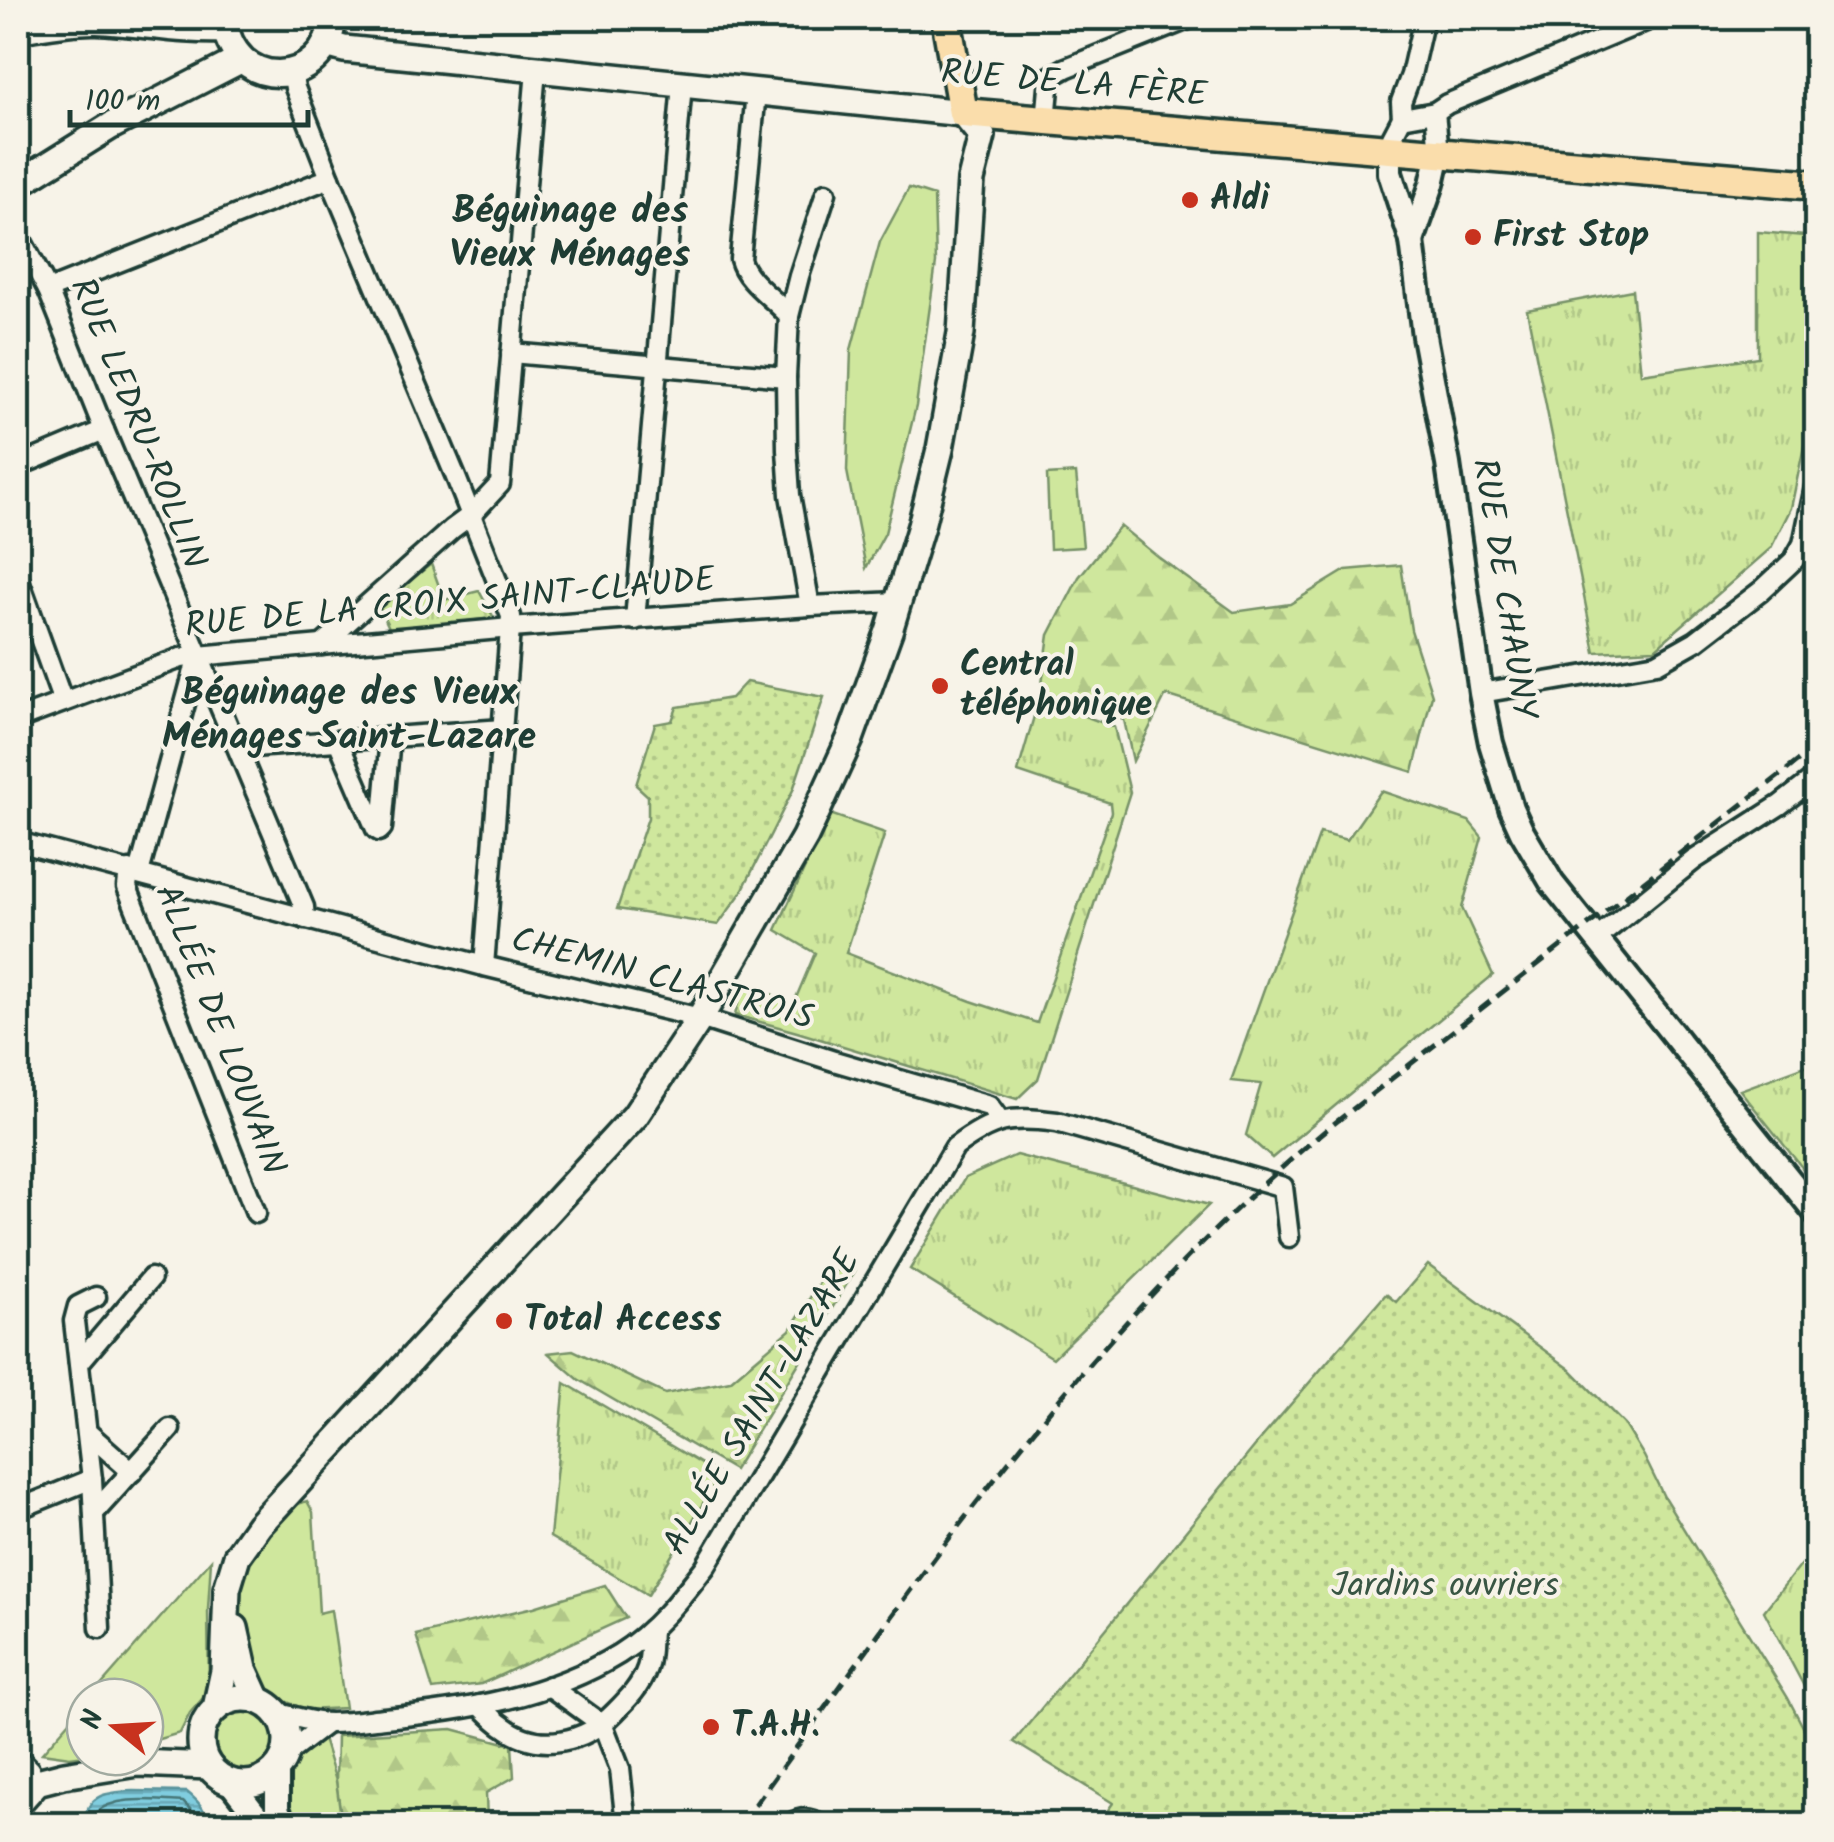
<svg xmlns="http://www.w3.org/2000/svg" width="1834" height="1842" font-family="Kalam,sans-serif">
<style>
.grass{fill:url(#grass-tufts);stroke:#779268;stroke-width:2.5}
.forest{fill:url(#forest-firs);stroke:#779268;stroke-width:2.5}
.park{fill:#cfe79d;stroke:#779268;stroke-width:2.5}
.garden{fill:url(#garden-dots);stroke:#779268;stroke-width:2.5}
.water{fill:url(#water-rules);stroke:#59939b;stroke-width:2.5}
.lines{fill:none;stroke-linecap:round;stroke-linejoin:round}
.shore{stroke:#467778;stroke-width:2.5}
.minor-casing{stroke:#1f3d34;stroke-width:25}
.tertiary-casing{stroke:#1f3d34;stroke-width:30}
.secondary-casing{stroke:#1f3d34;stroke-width:32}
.primary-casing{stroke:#1f3d34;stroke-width:35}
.minor{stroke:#f7f3e8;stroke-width:18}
.tertiary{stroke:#f7f3e8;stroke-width:22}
.secondary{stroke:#f7f3e8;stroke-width:25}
.primary{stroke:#faddab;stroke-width:28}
.rail{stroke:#1f3d34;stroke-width:5;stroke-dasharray:15 8;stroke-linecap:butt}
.poi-dot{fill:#c8321e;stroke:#f7f3e8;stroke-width:4}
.labels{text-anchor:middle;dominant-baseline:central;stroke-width:8;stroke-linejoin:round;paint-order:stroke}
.street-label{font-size:35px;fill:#1f3d34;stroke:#f7f3e8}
.poi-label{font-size:35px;font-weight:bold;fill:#1f3d34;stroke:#f7f3e8;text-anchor:start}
.park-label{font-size:35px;fill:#395644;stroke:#f7f3e8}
.neighbourhood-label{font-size:38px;font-weight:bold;fill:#1f3d34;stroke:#f7f3e8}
</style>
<defs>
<pattern id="grass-tufts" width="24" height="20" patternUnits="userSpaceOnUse" patternTransform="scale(2.5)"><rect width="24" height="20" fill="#cfe79d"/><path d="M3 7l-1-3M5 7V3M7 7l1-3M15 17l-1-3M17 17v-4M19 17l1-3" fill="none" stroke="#b1c788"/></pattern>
<pattern id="forest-firs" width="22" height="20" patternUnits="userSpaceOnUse" patternTransform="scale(2.5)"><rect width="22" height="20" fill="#cfe79d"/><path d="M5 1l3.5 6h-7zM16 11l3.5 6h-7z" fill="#b1c788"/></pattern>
<pattern id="garden-dots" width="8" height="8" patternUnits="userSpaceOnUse" patternTransform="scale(2.5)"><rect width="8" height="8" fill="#cfe79d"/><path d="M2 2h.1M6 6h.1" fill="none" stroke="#b1c788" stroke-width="1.8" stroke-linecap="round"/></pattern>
<pattern id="water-rules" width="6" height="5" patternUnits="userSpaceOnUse" patternTransform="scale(2.5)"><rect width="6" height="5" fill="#80cddf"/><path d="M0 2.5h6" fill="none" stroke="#68a8b6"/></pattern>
</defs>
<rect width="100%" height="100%" fill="#f7f3e8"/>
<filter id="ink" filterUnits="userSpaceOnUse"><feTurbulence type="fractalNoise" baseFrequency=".01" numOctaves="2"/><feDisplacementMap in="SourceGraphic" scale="20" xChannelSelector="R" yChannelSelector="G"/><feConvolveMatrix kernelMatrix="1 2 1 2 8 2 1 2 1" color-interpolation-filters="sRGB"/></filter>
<g filter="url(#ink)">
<!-- grass -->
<g class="grass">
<polygon points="1758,232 1816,237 1816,411 1807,432 1791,508 1771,548 1655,649 1595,652 1527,310 1632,290 1641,374 1758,357"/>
<polygon points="431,564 444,600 479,591 494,618 390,630 379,606"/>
<polygon points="1039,699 1114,727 1130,792 1038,1079 1017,1099 797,1032 735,1015 744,980 793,1005 815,953 776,930 830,814 885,833 846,953 971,1001 1037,1023 1111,812 1110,803 1018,772"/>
<polygon points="1381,791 1469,821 1482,837 1462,908 1493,975 1272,1158 1246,1135 1261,1084 1231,1081 1320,833 1347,840"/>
<polygon points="1816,1062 1816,1185 1740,1090"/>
<polygon points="1016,1155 1209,1205 1053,1358 910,1269 965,1178"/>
<polygon points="565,1383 720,1475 648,1595 550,1537"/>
<polygon points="1816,1545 1816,1709 1764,1611"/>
</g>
<!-- forest -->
<g class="forest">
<polygon points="1120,526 1158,557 1234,612 1290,604 1346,570 1401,565 1411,630 1432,695 1413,772 1166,695 1133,761 1124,720 1041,691 1049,635 1079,577"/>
<polygon points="827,1270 854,1272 734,1470 578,1379 548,1353 573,1350 665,1394 730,1381 790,1330"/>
<polygon points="605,1585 626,1618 481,1684 433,1690 416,1635 534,1607"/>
<polygon points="452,1729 512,1745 514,1777 486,1793 487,1824 342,1824 336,1781 337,1736"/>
</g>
<!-- park -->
<g class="park">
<polygon points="909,188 934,196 936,263 916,406 885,533 866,568 847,471 851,350 880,242"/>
<polygon points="1076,473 1083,547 1050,549 1047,475"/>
<polygon points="307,1501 313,1512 319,1613 331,1610 345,1708 306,1710 280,1699 248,1671 237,1607 238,1575 280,1517 295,1505"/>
<polygon points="211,1560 208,1609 209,1691 190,1713 180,1733 145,1743 145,1697 91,1697"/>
<polygon points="85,1704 85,1755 70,1757 42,1753"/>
<circle cx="244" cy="1742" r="31"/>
<polygon points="323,1739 336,1781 342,1824 293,1824 283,1790 298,1758"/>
</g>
<!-- garden -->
<g class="garden">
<polygon points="746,682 824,697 793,790 741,893 718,925 617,909 648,818 648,796 636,785 655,724 672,721 677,707 731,698"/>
<polygon points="1428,1265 1570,1369 1625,1425 1644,1456 1664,1497 1788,1698 1816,1752 1816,1824 1098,1824 1113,1803 1014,1742 1259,1441 1386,1294 1396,1302"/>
</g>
<!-- water -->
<path class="water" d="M 133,1791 L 187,1792 C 197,1800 208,1811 207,1824 L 84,1824 C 86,1794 107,1792 133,1791 Z"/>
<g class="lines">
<!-- shore -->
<path class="shore" d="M 94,1824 L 95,1813 C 117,1794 155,1801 183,1802 L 196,1815 L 198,1824"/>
<defs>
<g id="minor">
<path d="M 18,33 C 44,29 71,23 97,24 C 140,26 182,35 225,33"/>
<polyline points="292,71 295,88 330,178 455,475 511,616 484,966"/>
<path d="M 756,92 L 740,259 C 746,282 774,298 789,316"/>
<polyline points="1435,112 1439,153"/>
<polyline points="1402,118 1401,102 1411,75 1424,18"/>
<polyline points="1046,121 1050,77 1066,68 1191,18"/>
<polyline points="1390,149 1392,137 1402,118 1435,112 1447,104 1653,18"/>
<polyline points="18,234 48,290 104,430 304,907 305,919"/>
<polyline points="48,290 330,178"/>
<polyline points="511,353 786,377"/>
<polyline points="18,466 104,430"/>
<polyline points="18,577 63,702"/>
<polyline points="810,606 790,495 787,450 786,377 789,316 799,276 826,193"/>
<polyline points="635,620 682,84"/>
<polyline points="322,645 452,529 471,515 500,484 536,70"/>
<polyline points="1481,693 1657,663 1696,641 1761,591 1794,560 1803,544 1816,482"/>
<polyline points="18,719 181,658 198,656 511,628 810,606 898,602"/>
<polyline points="338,741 376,829 379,831 382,828 390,737"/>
<polyline points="239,748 503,729"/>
<polyline points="18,842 484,966 700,1018 834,1061 989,1106 1000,1121"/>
<polyline points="129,870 127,887 256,1213"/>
<polyline points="139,873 198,656"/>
<polyline points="1596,939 1694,860 1780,805 1816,777"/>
<polyline points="96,1297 78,1306 74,1321 92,1479 100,1628"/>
<polyline points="79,1363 151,1278"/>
<polyline points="87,1432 132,1472"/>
<polyline points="18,1509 92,1479"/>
<polyline points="94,1513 170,1429"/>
<polyline points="549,1686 603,1725 620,1769 626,1824"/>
<path d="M 480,1705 C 487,1712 494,1720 503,1726 C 539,1754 586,1742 615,1712 C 628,1699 641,1686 647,1668 C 651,1657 650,1641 651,1629"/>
<path d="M 277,1713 C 294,1716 313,1723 330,1723 C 348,1723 366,1720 384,1718 C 464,1711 549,1697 619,1654 C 654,1632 680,1599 705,1567 L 955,1147 C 994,1118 1010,1116 1057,1122 L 1266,1182 L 1283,1187 L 1289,1237"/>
<polyline points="285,1755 327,1723"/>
<polyline points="18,1758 29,1769 37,1782"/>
<path d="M 790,1824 C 802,1817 809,1818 821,1824"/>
</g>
<g id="tertiary">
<polyline points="1390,149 1390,173 1412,241 1424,336 1448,464 1481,693 1491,743 1511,808 1522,832 1552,883 1816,1213"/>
<polyline points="1412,241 1432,184 1439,153"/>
<polyline points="277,1768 277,1809 284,1824"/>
<polyline points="230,1782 263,1824"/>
</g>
<g id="secondary">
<path d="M 224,18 C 231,93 326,91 333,18"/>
<polyline points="326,44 344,49 963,113"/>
<polyline points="18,184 111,126 240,60"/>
<polyline points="235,1628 244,1669 258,1700"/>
<circle cx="244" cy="1741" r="43"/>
<polyline points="216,1708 224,1671 227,1589 237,1556 259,1525 635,1116 700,1018 805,837 850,739 889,631 921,526 940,449 961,333 971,180 982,136 963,113"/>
<polyline points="18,1803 37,1782 64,1775 138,1763 209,1766"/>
</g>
<polyline id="primary" points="946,18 963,113 1816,185"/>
</defs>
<!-- minor casing -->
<use href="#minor" class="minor-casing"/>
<!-- tertiary casing -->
<use href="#tertiary" class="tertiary-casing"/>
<!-- secondary casing -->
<use href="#secondary" class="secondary-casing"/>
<!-- primary casing -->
<use href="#primary" class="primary-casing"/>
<!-- minor -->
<use href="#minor" class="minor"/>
<!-- tertiary -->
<use href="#tertiary" class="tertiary"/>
<!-- secondary -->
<use href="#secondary" class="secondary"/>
<!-- primary -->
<use href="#primary" class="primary"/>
<!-- rail -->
<path class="rail" d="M 741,1824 C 919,1579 1090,1324 1326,1130 L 1816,747"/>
</g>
</g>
<!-- markers -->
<g class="poi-dot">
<circle cx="1190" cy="200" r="10"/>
<circle cx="1473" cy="237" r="10"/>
<circle cx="940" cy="686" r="10"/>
<circle cx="504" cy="1321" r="10"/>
<circle cx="711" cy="1727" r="10"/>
</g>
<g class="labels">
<!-- street labels -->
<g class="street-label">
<text transform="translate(1074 85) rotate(5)">RUE DE LA FÈRE</text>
<text transform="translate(137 424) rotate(68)">RUE LEDRU-ROLLIN</text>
<text transform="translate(1503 589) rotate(81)">RUE DE CHAUNY</text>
<text transform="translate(450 604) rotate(-5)">RUE DE LA CROIX SAINT-CLAUDE</text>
<text transform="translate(662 980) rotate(15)">CHEMIN CLASTROIS</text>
<text transform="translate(219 1030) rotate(69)">ALLÉE DE LOUVAIN</text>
<text transform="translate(763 1403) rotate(-59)">ALLÉE SAINT-LAZARE</text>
</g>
<!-- poi labels -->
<g class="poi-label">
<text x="1210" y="200">Aldi</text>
<text x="1493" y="237">First Stop</text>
<text x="960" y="666">Central<tspan x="960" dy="40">téléphonique</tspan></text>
<text x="524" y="1321">Total Access</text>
<text x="731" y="1727">T.A.H.</text>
</g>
<!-- park labels -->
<g class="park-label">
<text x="1445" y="1587">Jardins ouvriers</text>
</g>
<!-- neighbourhood labels -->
<g class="neighbourhood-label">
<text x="570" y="212">Béguinage des<tspan x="570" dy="44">Vieux Ménages</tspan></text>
<text x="349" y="694">Béguinage des Vieux<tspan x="349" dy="44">Ménages Saint-Lazare</tspan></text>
</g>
</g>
<!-- margin -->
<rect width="1834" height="1842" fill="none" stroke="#f7f3e8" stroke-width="60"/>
<rect x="30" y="30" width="1774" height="1782" fill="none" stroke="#1f3d34" stroke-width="4" filter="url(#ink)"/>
<!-- north arrow -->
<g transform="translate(115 1727) rotate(288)"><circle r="48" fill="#f7f3e8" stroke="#a1aaa0" stroke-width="2.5"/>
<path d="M0-8L18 38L0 25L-18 38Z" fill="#c8321e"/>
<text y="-15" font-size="28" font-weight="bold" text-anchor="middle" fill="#1f3d34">N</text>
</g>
<!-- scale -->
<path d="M70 110v15h238v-15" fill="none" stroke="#1f3d34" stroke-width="5"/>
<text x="85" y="110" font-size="30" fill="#1f3d34" stroke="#f7f3e8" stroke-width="8" paint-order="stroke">100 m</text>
</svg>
